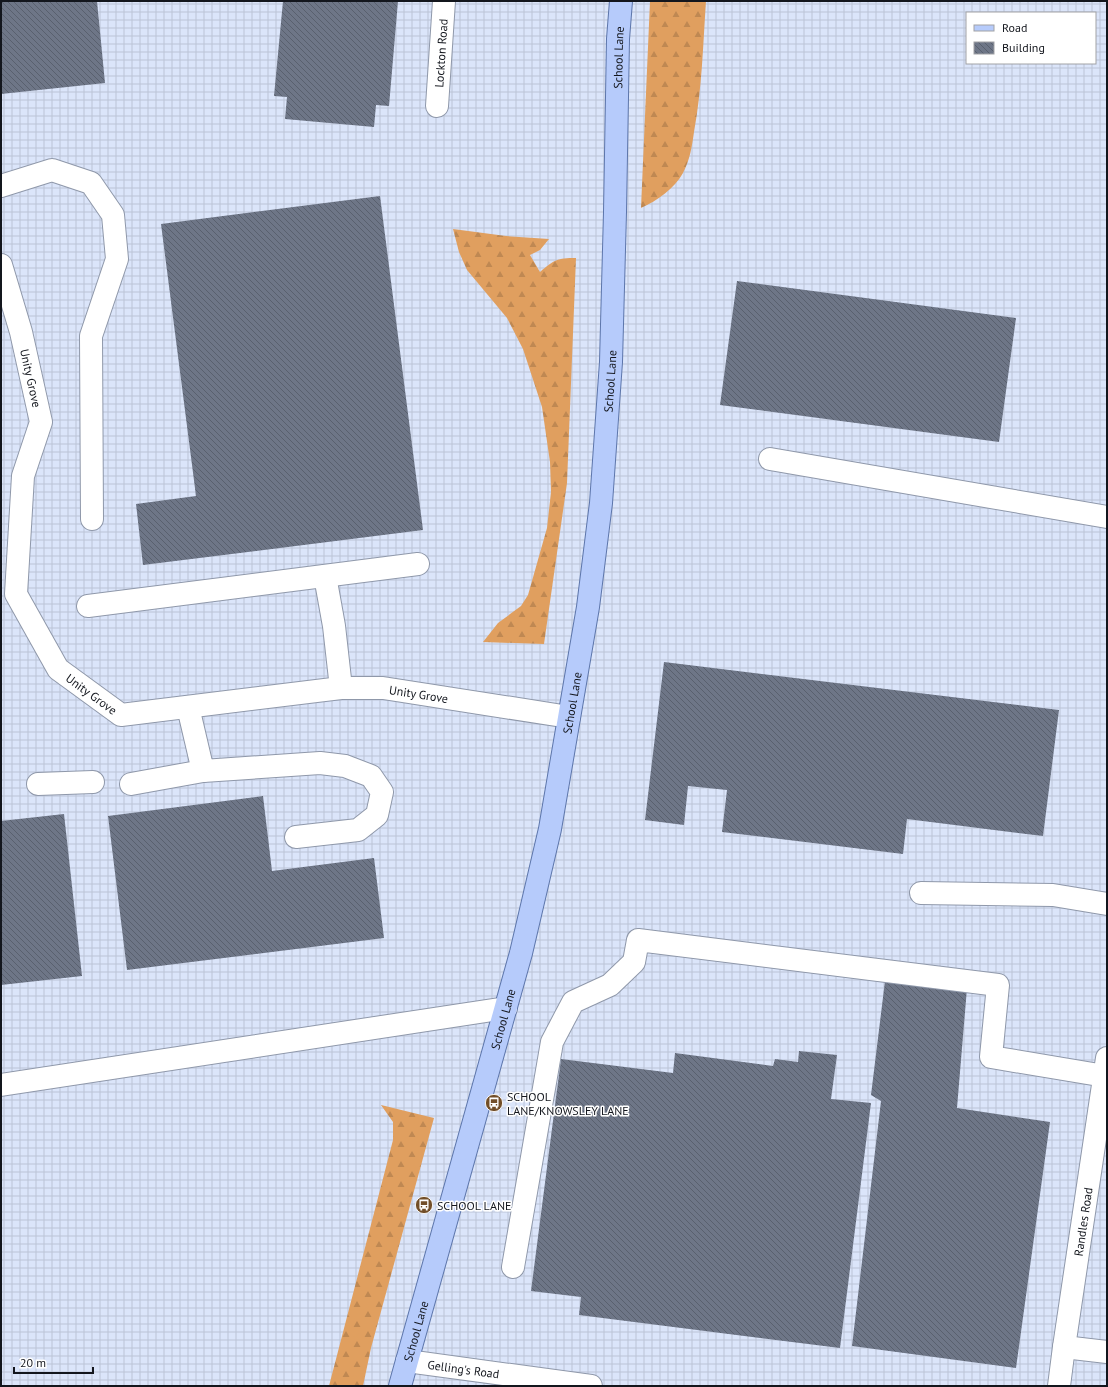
<svg xmlns="http://www.w3.org/2000/svg" width="1108" height="1387" font-family="'PT Sans',sans-serif">
<style>
.industrial{fill:url(#industrial-grid);fill-rule:evenodd}
.forest{fill:url(#forest-firs)}
.building{fill:url(#building-back-hatch)}
.lines{fill:none;stroke-linecap:round;stroke-linejoin:round}
.minor-casing{stroke:#8f98aa;stroke-width:24}
.major-casing{stroke:#5d76ab;stroke-width:24}
.minor{stroke:#fff;stroke-width:22}
.major{stroke:#b6cbfb;stroke-width:22}
.labels{text-anchor:middle;dominant-baseline:central;stroke-width:3;stroke-linejoin:round;paint-order:stroke}
.street-label{font-size:12px;fill:#13161d;stroke:#fff}
.poi-label{font-size:12px;fill:#13161d;stroke:#fff;text-anchor:start}
</style>
<defs>
<pattern id="industrial-grid" width="8" height="8" patternUnits="userSpaceOnUse"><rect width="8" height="8" fill="#dbe5fa"/><path d="M0 4h8M4 0v8" fill="none" stroke="#bbc4d6"/></pattern>
<pattern id="forest-firs" width="22" height="20" patternUnits="userSpaceOnUse"><rect width="22" height="20" fill="#e09f5f"/><path d="M5 1l3.5 6h-7zM16 11l3.5 6h-7z" fill="#bf8852"/></pattern>
<pattern id="building-back-hatch" width="6" height="6" patternUnits="userSpaceOnUse"><rect width="6" height="6" fill="#6e7687"/><path d="M-1 5l2 2M0 0l6 6M5-1l2 2" fill="none" stroke="#59606e"/></pattern>
</defs>
<rect width="100%" height="100%" fill="#eaf0fb"/>
<!-- industrial -->
<path class="industrial" d="M 1,1 L 1107,1 L 1107,1386 L 1,1386 ZM 967,13 L 1095,13 L 1095,63 L 967,63 Z"/>
<!-- forest -->
<g class="forest">
<path d="M 650,1 L 706,1 C 703,45 702,89 694,132 C 692,146 690,160 683,173 C 675,188 657,201 641,208 Z"/>
<path d="M 453,229 L 506,236 L 549,239 L 540,250 L 530,255 L 540,272 C 554,260 557,258 576,258 L 567,483 L 544,644 L 483,642 L 498,623 L 521,606 L 528,595 L 547,528 L 551,492 L 550,462 L 542,407 L 523,349 L 507,318 L 467,270 L 459,252 Z"/>
<polygon points="381,1105 434,1118 371,1348 363,1386 329,1386 393,1140 393,1122"/>
</g>
<!-- building -->
<g class="building">
<polygon points="1,1 97,1 105,83 1,94"/>
<polygon points="283,1 398,1 389,106 376,105 374,127 285,119 287,97 274,96"/>
<polygon points="380,196 423,530 143,565 136,504 196,496 161,224"/>
<polygon points="737,281 1016,318 999,442 720,405"/>
<polygon points="664,662 1059,710 1043,836 907,819 903,854 722,832 727,790 688,786 684,825 645,820"/>
<polygon points="263,796 272,871 374,858 384,938 127,970 108,816"/>
<polygon points="64,814 82,976 1,985 1,821"/>
<polygon points="885,981 967,988 957,1108 1050,1122 1016,1368 852,1346 881,1101 871,1095"/>
<polygon points="799,1051 837,1055 831,1099 871,1103 840,1348 579,1315 581,1297 531,1291 561,1059 673,1073 675,1053 773,1066 775,1059 798,1062"/>
</g>
<g class="lines">
<defs>
<g id="minor">
<path id="s1" d="M 437,106 L 444,1"/>
<polyline points="1,186 52,170 91,183 113,215 117,259 91,336 92,519"/>
<path id="s2" d="M 1,265 L 21,332 L 41,422 L 23,476 L 16,594 L 58,669 L 121,715 L 341,688 L 383,688 L 569,717"/>
<polyline points="770,459 1107,517"/>
<polyline points="325,576 334,626 341,688"/>
<polyline points="88,606 418,564"/>
<polyline points="188,707 203,771 320,763 345,766 371,776 382,792 377,815 358,830 296,837"/>
<polyline points="38,784 93,782"/>
<polyline points="131,784 203,771"/>
<polyline points="921,893 1053,895 1107,904"/>
<polyline points="1,1085 506,1008"/>
<polyline points="513,1267 552,1042 573,1002 610,985 634,962 638,940 998,985 991,1057 1105,1076"/>
<polyline points="1064,1347 1107,1352"/>
<path id="s3" d="M 407,1361 L 591,1386"/>
<path id="s4" d="M 1059,1386 L 1064,1347 L 1107,1058"/>
</g>
<g id="major">
<path id="s5" d="M 400,1386 L 521,953 L 550,829 L 588,607 L 601,503 L 611,362 L 615,212 L 618,39 L 621,1"/>
</g>
</defs>
<!-- minor casing -->
<use href="#minor" class="minor-casing"/>
<!-- major casing -->
<use href="#major" class="major-casing"/>
<!-- minor -->
<use href="#minor" class="minor"/>
<!-- major -->
<use href="#major" class="major"/>
</g>
<!-- icons -->
<defs>
<symbol id="bus-disc" viewBox="-11 -11 22 22"><circle r="9.5" fill="#724e28" stroke="#fff"/><path d="M-5-6H5V4H4V6H2V4H-2V6H-4V4H-5ZM-3.5-4V0h7V-4ZM-3.5 1.2v1.5H-2V1.2ZM2 1.2v1.5H3.5V1.2Z" fill="#fff"/></symbol>
</defs>
<g fill-rule="evenodd">
<use href="#bus-disc" x="484" y="1093" width="20" height="20"/>
<use href="#bus-disc" x="414" y="1195" width="20" height="20"/>
</g>
<g class="labels">
<!-- street labels -->
<g class="street-label">
<text stroke="none"><textPath href="#s1" startOffset="53">Lockton Road</textPath></text>
<text stroke="none"><textPath href="#s5" startOffset="1353">School Lane</textPath></text>
<text stroke="none"><textPath href="#s2" startOffset="117">Unity Grove</textPath></text>
<text stroke="none"><textPath href="#s5" startOffset="1029">School Lane</textPath></text>
<text stroke="none"><textPath href="#s2" startOffset="465">Unity Grove</textPath></text>
<text stroke="none"><textPath href="#s2" startOffset="801">Unity Grove</textPath></text>
<text stroke="none"><textPath href="#s5" startOffset="705">School Lane</textPath></text>
<text stroke="none"><textPath href="#s5" startOffset="381">School Lane</textPath></text>
<text stroke="none"><textPath href="#s4" startOffset="166">Randles Road</textPath></text>
<text stroke="none"><textPath href="#s5" startOffset="57">School Lane</textPath></text>
<text stroke="none"><textPath href="#s3" startOffset="57">Gelling's Road</textPath></text>
</g>
<!-- poi labels -->
<g class="poi-label">
<text x="507" y="1096">SCHOOL<tspan x="507" dy="14">LANE/KNOWSLEY LANE</tspan></text>
<text x="437" y="1205">SCHOOL LANE</text>
</g>
</g>
<!-- border -->
<rect width="1108" height="1387" fill="none" stroke="#13161d" stroke-width="4"/>
<!-- legend -->
<rect x="966" y="12" width="130" height="52" fill="#ffffff" stroke="#a1a2a5"/>
<rect x="974" y="25" width="20" height="6" fill="#b6cbfb" stroke="#a1a2a5"/>
<text x="1002" y="32" font-size="12" fill="#13161d">Road</text>
<rect x="974" y="42" width="20" height="12" fill="url(#building-back-hatch)" stroke="#a1a2a5"/>
<text x="1002" y="52" font-size="12" fill="#13161d">Building</text>
<!-- scale -->
<path d="M14 1367v6h79v-6" fill="none" stroke="#13161d" stroke-width="2"/>
<text x="20" y="1367" font-size="12" fill="#13161d" stroke="#ffffff" stroke-width="3" paint-order="stroke">20 m</text>
</svg>
